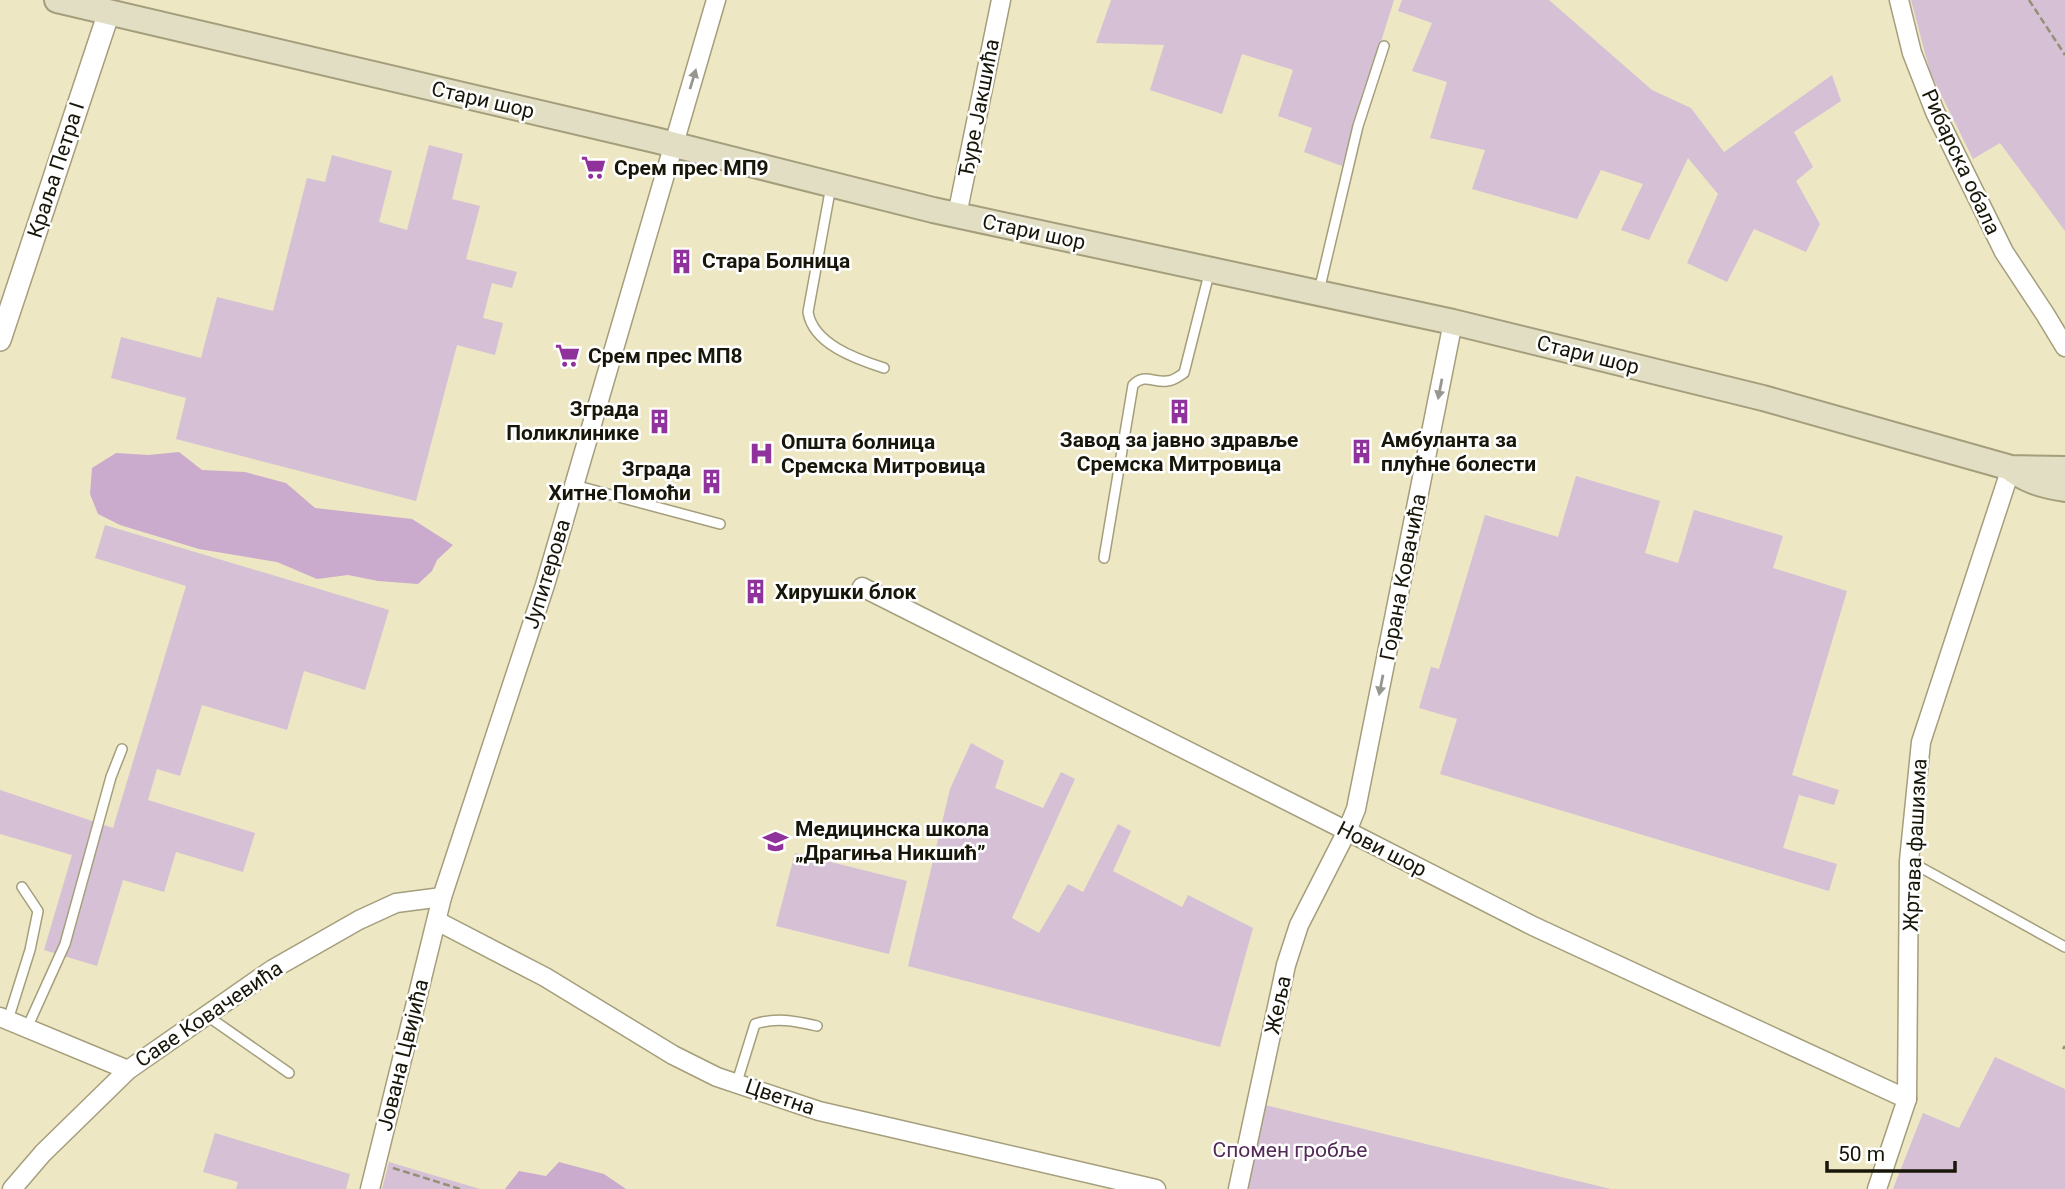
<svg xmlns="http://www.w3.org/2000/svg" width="2065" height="1189" font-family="Roboto,sans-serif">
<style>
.green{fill:#d5c0d6}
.forest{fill:#caaacd}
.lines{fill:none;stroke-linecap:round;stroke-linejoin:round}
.service-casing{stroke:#a49e7c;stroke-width:12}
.minor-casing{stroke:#a49e7c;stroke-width:21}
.tertiary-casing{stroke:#a49e7c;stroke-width:24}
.secondary-casing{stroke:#a49e7c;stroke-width:28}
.path{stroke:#949076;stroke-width:2.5;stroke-dasharray:7 3.5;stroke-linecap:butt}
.service{stroke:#fff;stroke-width:9}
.minor{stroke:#fff;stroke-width:18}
.tertiary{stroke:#fff;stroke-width:21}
.secondary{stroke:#e2dec4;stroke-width:24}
.oneway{fill:#979690}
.labels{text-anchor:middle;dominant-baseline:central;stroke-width:5;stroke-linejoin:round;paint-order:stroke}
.street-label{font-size:21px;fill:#181609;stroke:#fff}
.poi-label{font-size:21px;font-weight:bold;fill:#181609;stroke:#fff;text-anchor:start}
.park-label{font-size:21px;fill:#522957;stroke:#fff}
</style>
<rect width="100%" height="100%" fill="#ede7c3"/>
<!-- green -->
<g class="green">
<polygon points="1111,0 1394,0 1342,166 1304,152 1312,128 1278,116 1293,70 1242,54 1222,114 1150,90 1164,45 1096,43"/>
<polygon points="1402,0 1549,0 1652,90 1691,108 1724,152 1832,75 1841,101 1794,132 1813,167 1796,181 1820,224 1806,252 1754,229 1727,282 1687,263 1718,194 1688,158 1649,240 1621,230 1643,184 1601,170 1577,219 1472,189 1485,150 1430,138 1447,82 1412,71 1432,23 1398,11"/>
<polygon points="1911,0 2065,0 2065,231 2000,143 1973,159 1930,72"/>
<polygon points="429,145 463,154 452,199 480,206 466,259 517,272 512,288 492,283 483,318 503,323 495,355 457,345 416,501 176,439 186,398 111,378 121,337 201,358 217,297 273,311 307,178 325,182 332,155 392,171 379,222 407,230"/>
<polygon points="1576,476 1660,501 1645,553 1678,563 1694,510 1783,536 1773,568 1847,591 1792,775 1839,790 1834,805 1799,795 1783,848 1837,864 1829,891 1440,774 1457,719 1419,708 1431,667 1439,669 1485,515 1558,537"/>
<polygon points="105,525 389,610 365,690 304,671 287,730 202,705 180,776 157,769 148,800 255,833 243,872 176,852 164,892 123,880 97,966 44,950 72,855 0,834 0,790 113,828 186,586 95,558"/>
<polygon points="971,743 1004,761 995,788 1043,808 1061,772 1075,779 1012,918 1039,933 1068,884 1083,892 1118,824 1131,831 1113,871 1182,907 1188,895 1253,928 1220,1047 908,966 950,789"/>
<polygon points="795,853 907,881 889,954 776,926"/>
<polygon points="1995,1057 2065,1089 2065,1189 1893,1189 1923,1113 1959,1128"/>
<polygon points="1265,1105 1611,1189 1233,1189"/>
<polygon points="215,1133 350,1174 346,1189 236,1189 238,1182 203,1172"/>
<polygon points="389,1162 480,1189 382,1189"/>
</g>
<!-- forest -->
<g class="forest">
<polygon points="179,452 202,470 245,472 286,483 315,508 412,519 453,545 437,560 432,571 418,584 378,581 348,575 317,579 277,562 199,549 120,525 98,514 90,494 92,468 116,453 149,455"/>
<polygon points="559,1162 604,1174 626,1189 505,1189 519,1171 546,1176"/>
</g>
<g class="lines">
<defs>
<g id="service">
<path d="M 831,186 L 808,312 C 813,344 856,359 884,368"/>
<polyline points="1319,291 1358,126 1384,46"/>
<polyline points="574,485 720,524"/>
<path d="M 1104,558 L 1133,385 C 1144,373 1154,383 1167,381 C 1174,381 1179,376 1184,373 L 1210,270"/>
<polyline points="1909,861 2065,947"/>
<polyline points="206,1015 289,1073"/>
<polyline points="8,1020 30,950 38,911 22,887"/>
<polyline points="27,1028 65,944 111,777 122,749"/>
<path d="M 737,1082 L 755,1024 C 776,1017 795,1021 817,1026"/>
</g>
<g id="minor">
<polyline points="1899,0 1912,53 1935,112 2004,252 2045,314 2065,347"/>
<polyline points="957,215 1001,0"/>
<polyline points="862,587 1347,831 1533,926 1907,1099"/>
<polyline points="437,921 545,977 673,1055 717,1077 819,1111 1156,1189"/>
<polyline points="0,1017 128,1070"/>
<polyline points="12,1189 43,1153 128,1070 273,969 359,920 396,903 442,897"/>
<polyline points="370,1189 442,897 545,585 716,0"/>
<polyline points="1238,1189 1286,965 1299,925 1347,831 1356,809 1453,322"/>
<polyline points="1877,1189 1907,1099 1909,861 1921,742 2011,468"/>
</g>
<polyline id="tertiary" points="0,340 109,12"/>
<g id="secondary">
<polyline points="57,0 655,140 933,210 1453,322 1763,398 2011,468 2065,469"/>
<path d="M 2014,471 C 2030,482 2046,486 2065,489"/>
</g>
</defs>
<!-- service casing -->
<use href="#service" class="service-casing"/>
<!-- minor casing -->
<use href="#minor" class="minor-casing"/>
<!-- tertiary casing -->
<use href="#tertiary" class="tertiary-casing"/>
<!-- secondary casing -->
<use href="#secondary" class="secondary-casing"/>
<!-- path -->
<g class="path">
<polyline points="2029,0 2065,55"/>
<polyline points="2063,1049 2065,1046"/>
<polyline points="393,1168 460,1189"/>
</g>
<!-- service -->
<use href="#service" class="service"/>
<!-- minor -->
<use href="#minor" class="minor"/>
<!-- tertiary -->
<use href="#tertiary" class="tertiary"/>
<!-- secondary -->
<use href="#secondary" class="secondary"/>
</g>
<!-- one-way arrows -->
<defs><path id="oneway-solid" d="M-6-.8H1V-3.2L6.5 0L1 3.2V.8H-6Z" transform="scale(1.75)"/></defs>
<g class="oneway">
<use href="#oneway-solid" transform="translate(693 79) rotate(-73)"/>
<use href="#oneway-solid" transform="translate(1440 389) rotate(101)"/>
<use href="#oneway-solid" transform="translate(1381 685) rotate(101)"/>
</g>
<!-- icons -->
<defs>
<symbol id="supermarket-bare" viewBox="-9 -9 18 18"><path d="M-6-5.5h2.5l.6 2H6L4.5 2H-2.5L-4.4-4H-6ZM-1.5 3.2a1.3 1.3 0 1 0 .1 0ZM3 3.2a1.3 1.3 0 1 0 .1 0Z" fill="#90329b" stroke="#fff" stroke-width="2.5" paint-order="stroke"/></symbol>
<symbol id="building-bare" viewBox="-9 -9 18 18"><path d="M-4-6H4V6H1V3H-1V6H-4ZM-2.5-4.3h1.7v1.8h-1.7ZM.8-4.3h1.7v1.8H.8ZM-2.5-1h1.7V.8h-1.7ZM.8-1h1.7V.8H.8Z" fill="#90329b" stroke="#fff" stroke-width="2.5" paint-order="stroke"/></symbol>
<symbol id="hospital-bare" viewBox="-9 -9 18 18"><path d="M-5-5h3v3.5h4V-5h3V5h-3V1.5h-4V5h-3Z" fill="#90329b" stroke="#fff" stroke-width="2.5" paint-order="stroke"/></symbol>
<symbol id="school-bare" viewBox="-9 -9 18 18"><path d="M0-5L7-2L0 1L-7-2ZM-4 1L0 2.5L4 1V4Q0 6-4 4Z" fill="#90329b" stroke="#fff" stroke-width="2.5" paint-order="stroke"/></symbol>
</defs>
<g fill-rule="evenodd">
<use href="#supermarket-bare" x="576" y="150" width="35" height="35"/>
<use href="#building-bare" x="664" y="244" width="35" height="35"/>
<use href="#supermarket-bare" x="550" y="338" width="35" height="35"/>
<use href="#building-bare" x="1162" y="394" width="35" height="35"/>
<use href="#building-bare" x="642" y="404" width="35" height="35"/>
<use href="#building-bare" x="1344" y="434" width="35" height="35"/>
<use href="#hospital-bare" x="744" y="436" width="35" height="35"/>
<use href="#building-bare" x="694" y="464" width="35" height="35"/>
<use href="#building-bare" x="738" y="574" width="35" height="35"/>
<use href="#school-bare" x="758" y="824" width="35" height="35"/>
</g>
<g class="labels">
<!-- street labels -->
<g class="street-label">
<text transform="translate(483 100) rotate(13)">Стари шор</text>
<text transform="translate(979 108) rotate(-79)">Ђуре Јакшића</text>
<text transform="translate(1961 162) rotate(65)">Рибарска обала</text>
<text transform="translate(56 170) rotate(-72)">Краља Петра I</text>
<text transform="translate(1034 232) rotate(12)">Стари шор</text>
<text transform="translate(1588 355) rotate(14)">Стари шор</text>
<text transform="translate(547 574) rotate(-73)">Јупитерова</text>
<text transform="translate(1403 577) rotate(-79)">Горана Ковачића</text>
<text transform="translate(1915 845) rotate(-87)">Жртава фашизма</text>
<text transform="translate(1382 849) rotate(27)">Нови шор</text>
<text transform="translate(1278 1005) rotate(-78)">Жеља</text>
<text transform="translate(209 1014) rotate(-34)">Саве Ковачевића</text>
<text transform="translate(403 1055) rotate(-76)">Јована Цвијића</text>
<text transform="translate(780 1097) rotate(19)">Цветна</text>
</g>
<!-- poi labels -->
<g class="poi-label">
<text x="614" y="168">Срем прес МП9</text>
<text x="702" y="261">Стара Болница</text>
<text x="588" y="356">Срем прес МП8</text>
<text x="639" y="409" text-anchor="end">Зграда<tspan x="639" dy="24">Поликлинике</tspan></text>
<text x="1179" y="440" text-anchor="middle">Завод за јавно здравље<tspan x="1179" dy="24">Сремска Митровица</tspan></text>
<text x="1381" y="440">Амбуланта за<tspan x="1381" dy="24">плућне болести</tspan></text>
<text x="781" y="442">Општа болница<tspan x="781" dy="24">Сремска Митровица</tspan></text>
<text x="691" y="469" text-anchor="end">Зграда<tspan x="691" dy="24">Хитне Помоћи</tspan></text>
<text x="775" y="592">Хирушки блок</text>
<text x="795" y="829">Медицинска школа<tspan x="795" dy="24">„Драгиња Никшић”</tspan></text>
</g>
<!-- park labels -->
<g class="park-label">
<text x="1290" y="1150">Спомен гробље</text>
</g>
</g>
<!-- scale -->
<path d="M1827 1161v10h128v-10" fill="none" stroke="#181609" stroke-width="3.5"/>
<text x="1838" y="1161" font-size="21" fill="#181609" stroke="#ffffff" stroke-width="5" paint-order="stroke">50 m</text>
</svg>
